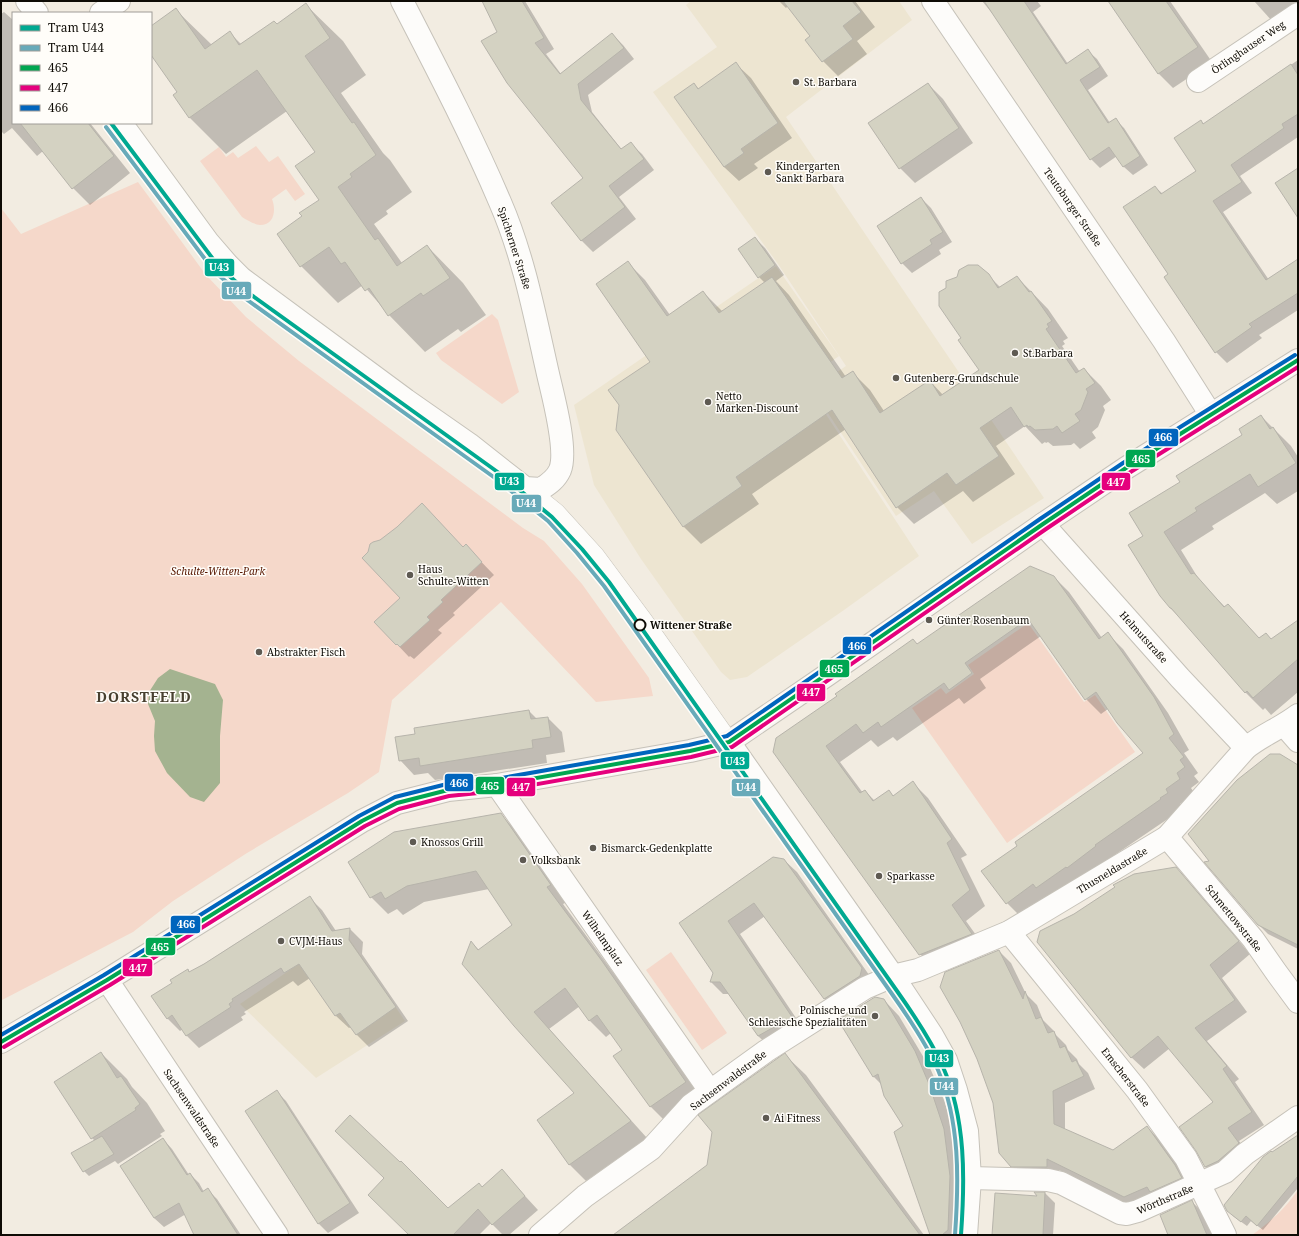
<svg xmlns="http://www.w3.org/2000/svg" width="1299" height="1236" font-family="'Noto Serif',serif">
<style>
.built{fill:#ede5d1}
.green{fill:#f5d8ca}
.water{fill:#a4b390}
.shadow{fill:#0003}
.building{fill:#d4d2c2;stroke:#b7b4ab}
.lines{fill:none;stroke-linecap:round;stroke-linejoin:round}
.pedestrian-casing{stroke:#c6c2b9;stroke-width:20}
.minor-casing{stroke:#c6c2b9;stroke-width:24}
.secondary-casing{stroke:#c6c2b9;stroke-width:24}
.pedestrian{stroke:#fdfcfa;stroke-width:19}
.minor{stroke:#fdfcfa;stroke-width:22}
.secondary{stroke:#f9f6f3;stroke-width:22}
.bus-1-casing{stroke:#fffdf9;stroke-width:7}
.bus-2-casing{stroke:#fffdf9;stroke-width:7}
.bus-3-casing{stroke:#fffdf9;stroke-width:7}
.bus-1{stroke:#00a651;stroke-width:4}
.bus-2{stroke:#e5007d;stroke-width:4}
.bus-3{stroke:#0065bd;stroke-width:4}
.tram-1-casing{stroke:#fffdf9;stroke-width:7}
.tram-2-casing{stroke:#fffdf9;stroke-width:7}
.tram-1{stroke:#00a991;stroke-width:4}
.tram-2{stroke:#68aab9;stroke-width:4}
.poi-dot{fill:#5e5a52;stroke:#fffdf9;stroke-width:1.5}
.stop-dot{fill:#fffdf9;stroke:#0e0b05;stroke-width:2}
.labels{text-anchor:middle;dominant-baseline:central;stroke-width:3;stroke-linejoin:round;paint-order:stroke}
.street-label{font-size:10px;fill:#0e0b05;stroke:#fffdf9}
.poi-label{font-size:10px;fill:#0e0b05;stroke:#fffdf9;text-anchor:start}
.park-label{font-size:10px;font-style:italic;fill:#571700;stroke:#fffdf9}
.stop-label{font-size:10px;font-weight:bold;fill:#0e0b05;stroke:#fffdf9;text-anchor:start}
.district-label{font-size:14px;font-weight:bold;letter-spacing:1px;fill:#484030;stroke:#fffdf9}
.line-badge{stroke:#fffdf9;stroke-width:1.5}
.badge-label{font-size:11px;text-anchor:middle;font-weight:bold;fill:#fff}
</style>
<rect width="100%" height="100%" fill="#f2ece1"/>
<!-- built -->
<g class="built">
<polygon points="691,1 899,1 912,20 786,117 1044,498 972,544 934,491 896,516 812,389 846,366 778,264 653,92 717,47 686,5"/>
<polygon points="776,266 839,356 804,381 919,556 844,610 747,677 730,680 721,672 641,559 594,485 574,405"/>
<polygon points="348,937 405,1021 316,1078 240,1004 303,961"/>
</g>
<!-- green -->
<g class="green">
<path d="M 256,146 L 269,162 L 278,156 L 305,194 L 295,201 L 286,189 L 272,199 C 276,209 275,225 260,225 C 253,224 247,220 242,217 L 200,161 L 219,147 L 226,157 L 233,152 L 238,158 Z"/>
<polygon points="138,182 206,275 246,317 299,361 523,528 544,541 582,584 649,678 653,696 596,702 501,602 392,700 379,772 348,793 247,853 173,901 133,932 2,1000 1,999 1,208 21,234"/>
<polygon points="492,314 498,320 519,392 502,404 441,360 436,353"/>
<polygon points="1028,623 1084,702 1095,695 1135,752 1007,843 912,708 941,688 946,694 974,674 968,665"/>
<polygon points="671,952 727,1033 702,1050 646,970"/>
<path d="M 1298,1190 L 1298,1235 L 1252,1235 C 1272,1220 1284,1210 1298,1190 Z"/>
</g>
<!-- water -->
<polygon class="water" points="170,669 215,684 223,700 220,736 220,783 204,802 190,797 167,773 155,751 154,736 155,721 148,704 149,692 158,678"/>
<!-- shadow -->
<g class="shadow">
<polygon points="483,1 525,1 554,49 546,54 561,74 612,34 623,45 634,59 588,95 592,112 622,150 630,143 642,154 654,170 619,197 636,219 593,252 582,241 553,203 584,179 498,32"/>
<polygon points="779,1 855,1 875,27 857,41 867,54 838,76 823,61 806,40 811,36 788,6 786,8"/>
<polygon points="982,1 1037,1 1041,6 1033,12 1068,64 1088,51 1097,59 1108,76 1088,90 1110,123 1115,119 1124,128 1148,165 1133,175 1124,167 1117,156 1100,168 1091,159 997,19"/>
<polygon points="1109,1 1170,1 1212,62 1173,88 1159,74"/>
<polygon points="1254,1 1298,1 1298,3 1272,21"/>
<polygon points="306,5 343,41 366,75 341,93 383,153 390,160 412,192 386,211 388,214 374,224 402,263 427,246 463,283 486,315 461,332 458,329 425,352 389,315 363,285 338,303 301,266 303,217 320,200 317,152 287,111 226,154 189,117 179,93 151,43 151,28 176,10 212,45 230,33 242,45 277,25"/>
<polygon points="4,12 13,20 13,123 90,123 130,173 90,205 73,188 43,151 37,156 12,128 4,134 1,131 1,14"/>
<polygon points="1298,60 1298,137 1240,176 1252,193 1223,212 1269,280 1298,260 1298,310 1259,335 1262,338 1227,363 1216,352 1169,274 1155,187 1163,194 1198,171 1201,121 1204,124"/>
<polygon points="736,64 751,78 792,138 754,164 758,168 739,181 724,167 676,97 694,84 699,89"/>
<polygon points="928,84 943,99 973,143 915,183 900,168"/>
<polygon points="921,198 931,208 952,242 939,250 941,254 912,273 902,263"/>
<polygon points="755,238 765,248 784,275 776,281 789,295 846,377 853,373 870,390 884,411 930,381 943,395 980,371 962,338 988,275 1001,288 1017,277 1048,309 1068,338 1063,341 1065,344 1062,346 1080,372 1084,369 1101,386 1111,400 1103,406 1105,410 1098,427 1092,432 1096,438 1080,449 1074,443 1071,445 1053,446 1048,442 1046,443 1045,442 1042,444 1025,426 996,446 1015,474 973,502 963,491 914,524 897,507 846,429 752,494 759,504 701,544 684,527 617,430 651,362 628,263 645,280 670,315 703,292 723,312 765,283 759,277"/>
<polygon points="1261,416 1291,446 1298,457 1298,491 1277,504 1265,493 1212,526 1214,529 1181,550 1200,581 1225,607 1228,605 1260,639 1266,634 1272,640 1298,621 1298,692 1271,715 1265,708 1263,710 1245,692 1183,620 1170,608 1144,536 1181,482 1243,435"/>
<polygon points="466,546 494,575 453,613 455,615 438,630 442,633 414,659 410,656 409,657 376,622"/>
<polygon points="1054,577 1069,592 1102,638 1108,634 1123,649 1168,713 1189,750 1184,753 1198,773 1194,776 1199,782 1191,788 1195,794 1180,804 1183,808 1175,814 1022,918 1007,903 1145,753 1108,709 1101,714 1086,699 1041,636 980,679 986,688 964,704 959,698 897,741 893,737 878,747 871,740 840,762 863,793 865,791 875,801 889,791 894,797 913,783 928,798 967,855 961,858 985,906 966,921 986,949 935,969 920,954 774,752 917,645"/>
<polygon points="529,711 537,719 548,718 562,732 565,752 546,755 547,763 435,780 428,773 414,775 400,760 416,735"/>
<polygon points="1298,767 1298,949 1268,934 1258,924 1211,861"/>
<polygon points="500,814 517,831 567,902 563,904 618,979 702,1099 667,1123 651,1107 615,1056 623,1050 611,1033 606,1037 589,1020 580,1006 549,1029 647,1138 586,1181 569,1164 576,1093 472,943 479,950 514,925 489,889 424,902 403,915 397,909 388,914 371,897 349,862"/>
<polygon points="784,860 797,872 874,982 837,1011 825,999 765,916 740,934 804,1030 771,1048 758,1036 729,994 723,994 711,982 714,973 680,923"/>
<polygon points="1175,868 1188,881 1250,954 1222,978 1247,1012 1207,1041 1239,1079 1235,1082 1264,1125 1239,1141 1250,1156 1218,1179 1206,1167 1197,1150 1214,1102 1170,1048 1144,1069 1131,1057"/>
<polygon points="309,897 322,910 336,931 350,929 363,942 362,954 408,1021 369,1047 356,1034 351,1027 349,1028 336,1016 310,978 298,986 293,981 244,1012 246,1014 241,1017 243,1020 199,1048 187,1036 183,1029 180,1031 167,1018 174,983 188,970 190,973"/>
<polygon points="999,951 1011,963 1026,994 1037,1005 1043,1020 1053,1030 1055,1034 1066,1045 1068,1050 1077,1059 1079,1064 1088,1073 1095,1089 1065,1103 1065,1130 1113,1152 1147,1127 1159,1139 1187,1178 1137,1209 1059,1170 1059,1179 1024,1178 1012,1166"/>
<polygon points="884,1000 899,1016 930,1068 944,1100 959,1146 963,1235 931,1235 904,1127 882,1085 873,1076"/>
<polygon points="101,1053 127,1079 132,1087 147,1103 165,1131 160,1134 162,1136 118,1164 115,1161 89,1176 84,1171 95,1141 92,1138"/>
<polygon points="785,1055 806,1075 924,1235 614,1235 708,1165"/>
<polygon points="277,1092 286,1101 359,1213 328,1233 319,1224"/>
<polygon points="1298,1136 1298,1188 1263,1230 1251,1221 1247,1226 1233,1216 1272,1154"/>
<polygon points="163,1139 172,1149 189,1175 190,1174 199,1183 204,1192 207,1189 217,1199 241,1235 195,1235 186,1214 164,1227 154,1218"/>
<polygon points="502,1171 538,1210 509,1235 503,1235 491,1223 479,1235 410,1235 482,1188"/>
<polygon points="1036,1193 1045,1193 1055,1203 1053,1235 993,1235 1039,1197"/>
<polygon points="1192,1202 1209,1218 1216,1235 1169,1235"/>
</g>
<!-- building -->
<g class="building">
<polygon points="482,1 522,1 544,38 535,43 560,74 612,33 624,48 578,84 581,100 621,149 631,142 644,159 609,186 625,207 581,241 551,203 583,178 507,83 481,41 497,32"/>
<polygon points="783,1 852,1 861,12 843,26 853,39 822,62 805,40 810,36"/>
<polygon points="984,1 1024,1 1066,64 1088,49 1100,67 1080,80 1108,123 1116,118 1140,156 1123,167 1109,147 1090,160"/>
<polygon points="1108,1 1166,1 1198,47 1158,74"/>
<polygon points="306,3 330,38 305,56 352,123 354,122 376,155 350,174 352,177 338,187 375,240 378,238 397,266 427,245 450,278 423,296 421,293 388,316 369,288 365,291 345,262 341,264 329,247 300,267 277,234 302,216 299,213 319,200 295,166 315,152 257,70 189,118 173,95 177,92 151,55 151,26 176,8 205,49 230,31 239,45 274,21 277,24"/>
<polygon points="736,62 778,123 741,149 744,153 724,167 674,97 694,83 698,89"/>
<polygon points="1291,64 1298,75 1298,114 1282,124 1284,128 1231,165 1242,182 1213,201 1266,280 1298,259 1298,293 1249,324 1252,327 1215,353 1164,277 1168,274 1123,207 1155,186 1161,194 1196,171 1174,138 1201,120 1203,124"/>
<polygon points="928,83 959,128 899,169 868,123"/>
<polygon points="20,123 88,123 114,156 72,189"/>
<polygon points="1298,168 1298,218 1275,183"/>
<polygon points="921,197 943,232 930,240 932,244 901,264 877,226"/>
<polygon points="755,237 775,265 758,278 738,249"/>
<polygon points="628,261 667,316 703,291 719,313 772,277 842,378 853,371 880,413 930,380 940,396 979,370 958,340 961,338 939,306 939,292 946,288 946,281 957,277 959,270 968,265 978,265 989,274 998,288 1017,276 1029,292 1031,291 1052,321 1047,324 1049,327 1046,329 1076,373 1084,368 1095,383 1086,389 1088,392 1081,410 1075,414 1080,421 1062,433 1057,426 1053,429 1035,430 1030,426 1028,427 1027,425 1024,427 1011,407 980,428 999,456 956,485 947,473 896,508 832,410 736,477 742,486 683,527 616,430 619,405 608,390 650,362 596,284"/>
<polygon points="1261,415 1270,429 1273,427 1296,463 1258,487 1250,474 1195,508 1197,511 1164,532 1191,574 1194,573 1224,607 1228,604 1259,638 1266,633 1271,639 1298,620 1298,659 1253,698 1247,691 1245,693 1171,608 1170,608 1160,596 1128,545 1143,536 1129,513 1180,482 1176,476 1242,435 1239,429"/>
<polygon points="422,503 463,547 466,544 482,562 441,600 443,602 427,617 430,620 400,647 397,644 396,645 374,622 400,598 362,558 368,552 370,544 373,542 380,540 397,527"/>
<polygon points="1030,566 1054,576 1099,639 1108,632 1154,697 1174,734 1169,738 1184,757 1180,760 1185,767 1177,773 1180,779 1166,789 1168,793 1160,798 1161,799 1095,845 1096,846 1067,868 1066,867 1036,888 1033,884 1006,904 981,871 1017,846 1015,842 1143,753 1117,723 1096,692 1085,700 1028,619 965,663 972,673 949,690 944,683 881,727 878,722 863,733 856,724 826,746 860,793 865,790 873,801 889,790 893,796 913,781 952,839 947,843 970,890 952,905 972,934 919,955 773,752 776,738 837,696 835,694 913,639 917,644"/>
<polygon points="529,710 531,719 548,717 551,737 532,740 533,748 420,766 419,758 399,761 395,737 415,734 414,728"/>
<polygon points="1270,754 1280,754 1298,765 1298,945 1258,925 1204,862 1209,861 1188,834 1237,780"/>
<polygon points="501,813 551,885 547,887 602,961 686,1082 650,1107 613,1056 622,1050 597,1015 589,1021 565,988 534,1012 631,1121 569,1165 537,1120 574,1093 514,1026 462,964 471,941 478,950 512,925 476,871 407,886 385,899 381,892 370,898 348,862 394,832"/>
<polygon points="773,857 784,859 862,968 860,976 824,999 754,903 728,921 792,1017 758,1036 720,982 710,982 713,973 679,923"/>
<polygon points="1176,867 1239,941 1210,965 1235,1000 1195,1028 1227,1066 1223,1069 1252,1112 1228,1128 1239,1143 1218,1161 1205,1167 1196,1151 1179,1127 1213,1102 1158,1036 1131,1058 1037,942 1040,931 1074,914 1115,887 1113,885 1134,874"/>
<polygon points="310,896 332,931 350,928 349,940 396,1007 356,1035 340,1013 335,1016 299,964 284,973 281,968 232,999 233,1001 229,1004 231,1007 186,1036 172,1015 167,1019 151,996 172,983 170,980 188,969 189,972 204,964"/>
<polygon points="999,950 1023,999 1025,991 1036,1019 1041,1017 1048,1033 1054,1031 1060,1048 1065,1046 1072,1062 1076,1060 1084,1076 1053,1091 1054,1124 1113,1150 1147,1126 1175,1165 1182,1178 1150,1192 1147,1187 1124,1197 1047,1159 1047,1167 1011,1167 999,1153 993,1103 977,1059 960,1022 940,987 945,972"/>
<polygon points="875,997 884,999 915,1051 929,1084 944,1129 950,1176 948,1230 942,1235 930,1235 894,1132 903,1126 884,1096 878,1074 873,1077 838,1020"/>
<polygon points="101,1052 117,1078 121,1076 140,1104 135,1108 136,1110 91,1139 54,1082"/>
<polygon points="785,1053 920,1235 613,1235 707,1165 712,1132 698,1115 699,1114"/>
<polygon points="277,1090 350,1203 318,1224 245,1111"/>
<polygon points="350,1115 400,1162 401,1161 448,1208 479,1183 482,1187 502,1169 525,1196 492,1225 478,1209 453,1235 409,1235 368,1195 384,1178 335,1131"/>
<polygon points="1298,1135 1298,1176 1257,1226 1246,1216 1241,1222 1227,1211 1224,1205 1263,1157 1271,1151 1272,1152"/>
<polygon points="102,1136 114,1154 83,1172 71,1153"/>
<polygon points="163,1138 187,1175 190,1173 202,1192 208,1188 238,1235 194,1235 179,1203 154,1218 120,1166"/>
<polygon points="1034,1192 1045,1192 1043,1235 992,1235 995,1193 1037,1196"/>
<polygon points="1192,1200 1207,1235 1168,1235 1160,1215"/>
</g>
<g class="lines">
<defs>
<polyline id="pedestrian" points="525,488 556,513 595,556 644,622 729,742"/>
<g id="minor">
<polyline points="27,1 37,13"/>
<polyline points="933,1 1164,341 1211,415"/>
<polyline points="101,13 119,1"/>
<polyline points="1198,81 1298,14"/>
<path d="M 121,123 L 208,242 L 227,264 L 241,278 L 406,400 L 469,444 L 525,488 L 541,489 C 549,484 556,479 560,470 C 568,450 553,396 548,374 C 535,317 524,257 500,202 C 471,134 436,67 402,1"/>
<polyline points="1043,524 1180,678 1246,748"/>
<polyline points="1284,725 1298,741"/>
<polyline points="729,742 893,976 932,1035 946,1060 956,1090 967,1131 970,1178 966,1235"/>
<polyline points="497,785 710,1091"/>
<polyline points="1167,837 1253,939 1276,972 1298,1002"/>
<polyline points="1009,932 1137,1090 1186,1158 1225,1235"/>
<polyline points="107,980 277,1235"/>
<polyline points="970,1178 1048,1180 1061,1183 1120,1213 1127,1214 1138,1211 1225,1172 1245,1154 1298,1117"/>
<path d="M 540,1235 L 585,1196 L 651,1149 L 691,1105 L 766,1051 L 865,988 L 893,976 L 918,970 L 1009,932 L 1167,837 L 1246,748 C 1262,735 1281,728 1298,715"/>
</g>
<polyline id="secondary" points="1,1042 107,980 362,821 397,803 448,790 497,785 690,751 729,742 827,675 1043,524 1126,468 1298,360"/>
</defs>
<!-- pedestrian casing -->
<use href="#pedestrian" class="pedestrian-casing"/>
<!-- minor casing -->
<use href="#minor" class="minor-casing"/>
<!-- secondary casing -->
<use href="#secondary" class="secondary-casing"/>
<!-- pedestrian -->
<use href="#pedestrian" class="pedestrian"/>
<!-- minor -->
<use href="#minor" class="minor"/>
<!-- secondary -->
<use href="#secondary" class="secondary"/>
<defs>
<polyline id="bus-1" points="1,1042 107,980 362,821 397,803 448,790 497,785 690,751 729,742 1043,524 1126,468 1298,360"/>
<polyline id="bus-2" points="4,1047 110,985 365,826 399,809 449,796 498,791 691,757 732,747 1046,529 1129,473 1298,367"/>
<polyline id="bus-3" points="1,1035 104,975 359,816 395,797 447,784 496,779 689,745 727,736 1040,519 1123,463 1295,355"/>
</defs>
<!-- bus-1 casing -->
<use href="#bus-1" class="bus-1-casing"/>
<!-- bus-2 casing -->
<use href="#bus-2" class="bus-2-casing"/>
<!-- bus-3 casing -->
<use href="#bus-3" class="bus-3-casing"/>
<!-- bus-1 -->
<use href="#bus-1" class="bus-1"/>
<!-- bus-2 -->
<use href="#bus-2" class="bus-2"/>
<!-- bus-3 -->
<use href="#bus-3" class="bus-3"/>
<defs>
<path id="tram-1" d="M 111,123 L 219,267 L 250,294 L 499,473 L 552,517 L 582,549 L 609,582 L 897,991 C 914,1015 931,1040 943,1067 C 966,1119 965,1179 961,1235"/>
<path id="tram-2" d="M 106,127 L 214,271 L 246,299 L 495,478 L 548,521 L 577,553 L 604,586 L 892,994 C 909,1018 926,1043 938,1070 C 960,1122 959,1179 955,1235"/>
</defs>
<!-- tram-1 casing -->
<use href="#tram-1" class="tram-1-casing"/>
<!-- tram-2 casing -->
<use href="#tram-2" class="tram-2-casing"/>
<!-- tram-1 -->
<use href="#tram-1" class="tram-1"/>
<!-- tram-2 -->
<use href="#tram-2" class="tram-2"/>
</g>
<!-- markers -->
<g class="poi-dot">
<circle cx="796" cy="82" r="4"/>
<circle cx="768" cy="172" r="4"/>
<circle cx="1015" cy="353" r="4"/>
<circle cx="896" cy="378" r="4"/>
<circle cx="708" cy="402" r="4"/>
<circle cx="410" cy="575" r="4"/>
<circle cx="929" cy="620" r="4"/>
<circle cx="259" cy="652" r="4"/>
<circle cx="413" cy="842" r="4"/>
<circle cx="593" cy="848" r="4"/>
<circle cx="523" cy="860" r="4"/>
<circle cx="879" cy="876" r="4"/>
<circle cx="281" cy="941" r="4"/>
<circle cx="875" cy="1016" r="4"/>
<circle cx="766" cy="1118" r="4"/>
</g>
<circle class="stop-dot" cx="640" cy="625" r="5.5"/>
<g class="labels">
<!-- street labels -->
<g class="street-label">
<text transform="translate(1248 47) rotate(-34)">Örlinghauser Weg</text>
<text transform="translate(1073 207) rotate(55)">Teutoburger Straße</text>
<text transform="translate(515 248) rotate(72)">Spicherner Straße</text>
<text transform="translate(1144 637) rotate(48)">Helmutstraße</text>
<text transform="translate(1112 870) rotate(-31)">Thusneldastraße</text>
<text transform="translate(1234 918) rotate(51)">Schmettowstraße</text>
<text transform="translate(603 938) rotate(55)">Wilhelmplatz</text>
<text transform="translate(1126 1077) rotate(52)">Emscherstraße</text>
<text transform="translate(728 1080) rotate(-37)">Sachsenwaldstraße</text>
<text transform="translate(192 1108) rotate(56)">Sachsenwaldstraße</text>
<text transform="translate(1165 1199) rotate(-23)">Wörthstraße</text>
</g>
<!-- poi labels -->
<g class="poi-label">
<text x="804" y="82">St. Barbara</text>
<text x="776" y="166">Kindergarten<tspan x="776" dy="12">Sankt Barbara</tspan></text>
<text x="1023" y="353">St.Barbara</text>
<text x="904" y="378">Gutenberg-Grundschule</text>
<text x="716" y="396">Netto<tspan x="716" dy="12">Marken-Discount</tspan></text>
<text x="418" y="569">Haus<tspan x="418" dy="12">Schulte-Witten</tspan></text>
<text x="937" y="620">Günter Rosenbaum</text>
<text x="267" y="652">Abstrakter Fisch</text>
<text x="421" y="842">Knossos Grill</text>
<text x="601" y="848">Bismarck-Gedenkplatte</text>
<text x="531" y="860">Volksbank</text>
<text x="887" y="876">Sparkasse</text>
<text x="289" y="941">CVJM-Haus</text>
<text x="867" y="1010" text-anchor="end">Polnische und<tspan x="867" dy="12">Schlesische Spezialitäten</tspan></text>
<text x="774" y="1118">Ai Fitness</text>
</g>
<!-- park labels -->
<g class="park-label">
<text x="218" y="571">Schulte-Witten-Park</text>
</g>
<!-- stop labels -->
<g class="stop-label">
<text x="650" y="625">Wittener Straße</text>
</g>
<!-- district labels -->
<g class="district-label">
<text x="144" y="696">DORSTFELD</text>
</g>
</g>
<g class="line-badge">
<rect x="204" y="258" width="31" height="19" rx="4" fill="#00a991"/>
<rect x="221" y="281" width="31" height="19" rx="4" fill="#68aab9"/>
<rect x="1148" y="428" width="31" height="19" rx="4" fill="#0065bd"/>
<rect x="1125" y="449" width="31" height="19" rx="4" fill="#00a651"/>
<rect x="494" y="472" width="31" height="19" rx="4" fill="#00a991"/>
<rect x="1101" y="472" width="30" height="19" rx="4" fill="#e5007d"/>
<rect x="511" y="494" width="31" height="19" rx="4" fill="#68aab9"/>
<rect x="842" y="636" width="30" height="19" rx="4" fill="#0065bd"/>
<rect x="819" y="659" width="31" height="19" rx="4" fill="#00a651"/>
<rect x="796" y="683" width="30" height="19" rx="4" fill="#e5007d"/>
<rect x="720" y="751" width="30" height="19" rx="4" fill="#00a991"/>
<rect x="444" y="773" width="30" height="19" rx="4" fill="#0065bd"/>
<rect x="475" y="776" width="30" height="19" rx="4" fill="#00a651"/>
<rect x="506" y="777" width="30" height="20" rx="4" fill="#e5007d"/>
<rect x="731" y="778" width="30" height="19" rx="4" fill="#68aab9"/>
<rect x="170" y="915" width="31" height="19" rx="4" fill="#0065bd"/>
<rect x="145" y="937" width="31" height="19" rx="4" fill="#00a651"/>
<rect x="122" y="958" width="31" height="19" rx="4" fill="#e5007d"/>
<rect x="924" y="1049" width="30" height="19" rx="4" fill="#00a991"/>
<rect x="929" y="1077" width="30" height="19" rx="4" fill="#68aab9"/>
</g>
<g class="badge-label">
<text x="219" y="271">U43</text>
<text x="236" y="295">U44</text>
<text x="1163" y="441">466</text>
<text x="1141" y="463">465</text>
<text x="509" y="485">U43</text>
<text x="1116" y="486">447</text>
<text x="526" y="507">U44</text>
<text x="857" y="650">466</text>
<text x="834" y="673">465</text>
<text x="811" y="696">447</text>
<text x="735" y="765">U43</text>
<text x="459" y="787">466</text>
<text x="490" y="790">465</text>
<text x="521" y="791">447</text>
<text x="746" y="791">U44</text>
<text x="186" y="928">466</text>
<text x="160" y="951">465</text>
<text x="138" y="972">447</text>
<text x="939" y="1062">U43</text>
<text x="944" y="1090">U44</text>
</g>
<!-- border -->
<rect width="1299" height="1236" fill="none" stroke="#0e0b05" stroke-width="4"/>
<!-- legend -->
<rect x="12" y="12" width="140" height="112" fill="#fffdf9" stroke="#9f9c97"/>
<rect x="20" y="25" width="20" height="6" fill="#00a991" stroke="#9f9c97"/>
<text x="48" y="32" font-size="12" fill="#0e0b05">Tram U43</text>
<rect x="20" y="45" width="20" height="6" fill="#68aab9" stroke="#9f9c97"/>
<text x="48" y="52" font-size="12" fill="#0e0b05">Tram U44</text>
<rect x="20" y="65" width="20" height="6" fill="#00a651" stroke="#9f9c97"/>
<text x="48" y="72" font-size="12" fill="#0e0b05">465</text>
<rect x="20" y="85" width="20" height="6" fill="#e5007d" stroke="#9f9c97"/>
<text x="48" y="92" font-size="12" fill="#0e0b05">447</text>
<rect x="20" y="105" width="20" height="6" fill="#0065bd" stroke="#9f9c97"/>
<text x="48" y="112" font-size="12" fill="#0e0b05">466</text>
</svg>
